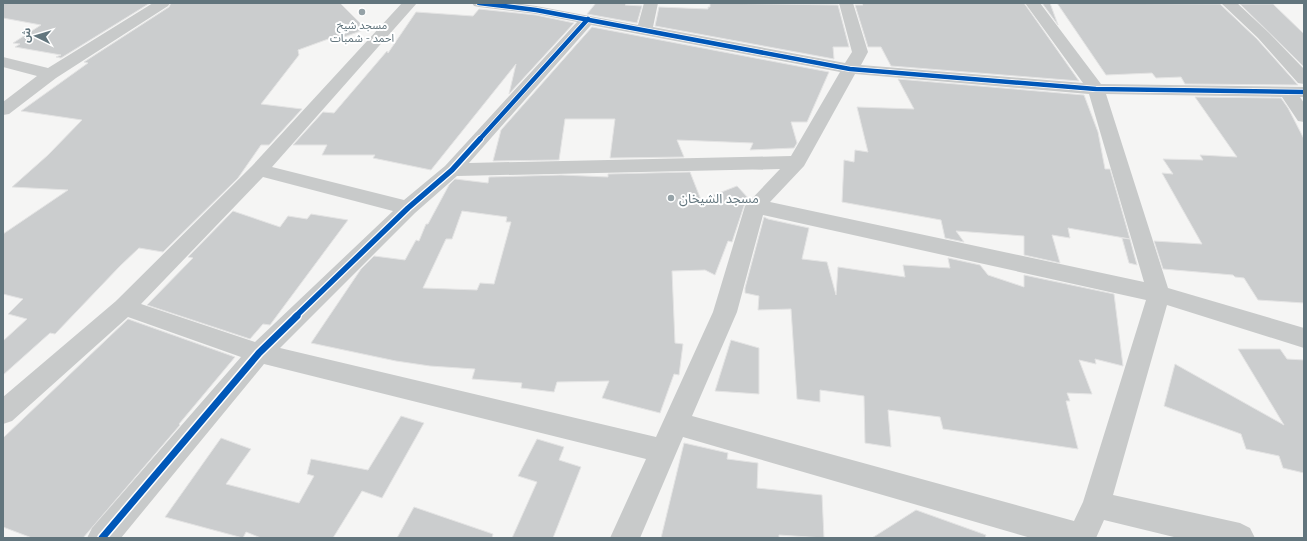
<svg xmlns="http://www.w3.org/2000/svg" width="1307" height="541" font-family="Montserrat,'Noto Sans Arabic',sans-serif">
<style>
.building{fill:#cbcdce;stroke:#e4e4e4;fill-rule:evenodd}
.lines{fill:none;stroke-linecap:round;stroke-linejoin:round}
.minor{fill:#c8caca;fill-rule:evenodd}
.cycleway-far2-casing{stroke:#fff;stroke-width:6}
.cycleway-far1-casing{stroke:#fff;stroke-width:8}
.cycleway-casing{stroke:#fff;stroke-width:10}
.cycleway-far2{stroke:#0057b8;stroke-width:4.5}
.cycleway-far1{stroke:#0057b8;stroke-width:5.5}
.cycleway{stroke:#0057b8;stroke-width:7}
.poi-dot{fill:#95a2a7;stroke:#fff;stroke-width:1.5}
.labels{text-anchor:middle;dominant-baseline:central;stroke-width:4;stroke-linejoin:round;paint-order:stroke}
.far-poi-label{font-size:11px;fill:#62757d;stroke:#fff}
.poi-label{font-size:13px;fill:#62757d;stroke:#fff;text-anchor:start}
</style>
<rect width="100%" height="100%" fill="#f5f5f4"/>
<!-- building -->
<g class="building">
<polygon points="3,3 150,3 61,58 56,57 61,55 15,47 20,44 13,43 41,25 3,18"/>
<polygon points="171,3 340,3 366,29 333,41 331,38 298,50 299,55 261,104 302,109 269,145 261,145 238,178 163,252 139,248 120,266 55,334 50,333 3,375 3,341 27,319 8,314 23,299 3,294 3,234 68,190 12,187 48,155 82,120 21,111 88,63 84,62 169,7"/>
<polygon points="596,3 627,3 625,5 642,6 637,23 587,14"/>
<polygon points="710,3 838,5 849,47 833,47 834,59 655,26 659,7 708,9 708,7 710,7"/>
<polygon points="861,3 1024,3 1079,81 891,66 881,47 868,47 855,5 863,5"/>
<polygon points="1042,3 1050,3 1058,25"/>
<polygon points="1057,3 1220,4 1257,39 1298,85 1185,84 1181,77 1156,78 1152,73 1106,75"/>
<polygon points="1240,4 1273,4 1304,34 1304,67"/>
<polygon points="479,9 536,15 574,23 509,94 516,64 431,170 373,158 375,155 322,155 327,145 293,145 323,112 334,113 387,51 388,53 416,12 473,16"/>
<polygon points="592,27 829,72 807,122 791,122 797,143 794,148 750,150 753,143 677,140 684,157 610,158 615,119 565,119 559,160 493,161 501,130"/>
<polygon points="898,79 1084,95 1098,132 1105,169 1110,169 1130,239 1068,228 1070,238 1052,235 1060,263 1024,255 1024,236 956,231 964,242 945,238 941,220 842,202 844,160 854,162 855,150 868,152 857,107 914,109"/>
<polygon points="1195,97 1281,98 1288,108 1304,139 1304,303 1258,300 1244,278 1235,277 1233,275 1163,269 1154,241 1202,244 1162,173 1173,174 1163,159 1203,160 1200,155 1237,157"/>
<path d="M 690,172 L 701,200 L 737,186 L 749,199 L 744,206 L 732,242 L 728,241 L 715,275 L 705,270 L 672,271 L 675,343 L 683,344 L 679,375 L 674,374 L 660,413 L 602,398 L 609,381 L 557,382 L 554,392 L 521,388 L 522,383 L 472,379 L 475,369 L 430,366 L 396,361 L 311,343 L 361,269 L 374,256 L 405,260 L 416,240 L 419,241 L 426,224 L 428,224 L 449,185 L 455,179 L 488,183 L 489,177 L 561,175 L 608,177 L 608,174 ZM 462,211 L 507,217 L 506,222 L 511,222 L 494,284 L 480,283 L 477,290 L 423,288 L 446,239 L 452,239 Z"/>
<polygon points="233,211 280,227 288,216 307,219 311,214 348,220 270,325 263,324 250,339 147,305 193,258 188,257"/>
<polygon points="764,217 768,219 809,228 802,259 827,262 836,295 838,267 905,277 903,265 950,268 948,258 980,265 988,275 1024,287 1024,275 1114,294 1123,366 1095,359 1096,364 1079,360 1092,394 1067,393 1070,401 1066,401 1078,449 943,429 940,417 888,410 891,447 865,443 864,396 820,390 820,402 797,399 791,309 758,310 759,296 745,293 745,288"/>
<polygon points="1122,238 1130,239 1137,265 1129,263"/>
<polygon points="128,319 235,357 179,424 180,425 83,538 32,538 3,527 3,438"/>
<polygon points="731,340 759,348 759,394 715,391"/>
<polygon points="1238,349 1280,349 1287,359 1304,360 1304,473 1283,468 1279,456 1246,449 1241,434 1164,406 1175,364 1284,425"/>
<polygon points="401,416 424,423 382,498 362,491 333,538 261,538 246,532 243,538 165,517 221,438 251,449 226,484 299,503 314,476 307,474 311,459 368,470"/>
<polygon points="537,439 564,447 559,460 581,467 553,538 512,538 537,482 518,476"/>
<polygon points="684,443 728,453 727,459 758,463 757,488 822,495 824,538 779,535 779,538 661,538"/>
<polygon points="414,507 493,534 492,538 397,538"/>
<polygon points="916,510 986,535 985,538 872,538"/>
</g>
<g class="lines">
<!-- minor -->
<g class="minor">
<polygon points="153,3 170,3 168,6 56,78 9,114 3,115 3,102 37,76 3,67 3,57 48,68"/>
<path d="M 402,3 L 417,3 L 272,167 L 404,200 L 445,166 L 577,22 L 536,14 L 479,7 L 474,6 L 472,3 L 515,3 L 536,6 L 638,25 L 644,3 L 658,3 L 653,27 L 845,63 L 852,52 L 839,3 L 853,3 L 868,52 L 861,65 L 1083,83 L 1025,3 L 1040,3 L 1101,84 L 1304,87 L 1304,97 L 1300,97 L 1304,103 L 1304,122 L 1298,121 L 1282,97 L 1106,94 L 1168,288 L 1304,328 L 1304,348 L 1167,305 L 1113,495 L 1240,523 L 1250,528 L 1255,538 L 1178,538 L 1104,520 L 1096,538 L 1031,538 L 683,437 L 640,538 L 610,538 L 646,459 L 264,364 L 121,538 L 87,538 L 92,528 L 241,357 L 128,317 L 12,421 L 3,424 L 3,397 L 116,301 L 252,166 ZM 591,25 L 840,72 L 791,156 L 469,163 ZM 855,74 L 1089,94 L 1144,282 L 770,202 L 804,166 ZM 780,169 L 745,206 L 713,312 L 656,437 L 280,348 L 415,213 L 457,176 ZM 263,177 L 393,211 L 255,342 L 141,304 ZM 763,215 L 1146,300 L 1083,502 L 1074,521 L 692,416 L 737,312 Z"/>
<polygon points="1221,3 1237,3 1268,32 1304,69 1304,84 1298,83 1258,38"/>
</g>
<defs>
<g id="cycleway-far2">
<polyline points="479,3 536,10 850,69 1096,89 1304,92"/>
<polyline points="479,140 588,19"/>
</g>
<polyline id="cycleway-far1" points="295,317 408,208 452,170 480,139"/>
<polyline id="cycleway" points="102,538 259,353 297,316"/>
</defs>
<!-- cycleway-far2 casing -->
<use href="#cycleway-far2" class="cycleway-far2-casing"/>
<!-- cycleway-far1 casing -->
<use href="#cycleway-far1" class="cycleway-far1-casing"/>
<!-- cycleway casing -->
<use href="#cycleway" class="cycleway-casing"/>
<!-- cycleway-far2 -->
<use href="#cycleway-far2" class="cycleway-far2"/>
<!-- cycleway-far1 -->
<use href="#cycleway-far1" class="cycleway-far1"/>
<!-- cycleway -->
<use href="#cycleway" class="cycleway"/>
</g>
<!-- markers -->
<g class="poi-dot">
<circle cx="362" cy="12" r="4"/>
<circle cx="671" cy="198" r="4"/>
</g>
<g class="labels">
<!-- far-poi labels -->
<g class="far-poi-label">
<text x="362" y="25">مسجد شيخ<tspan x="362" dy="13">احمد - شمبات</tspan></text>
</g>
<!-- poi labels -->
<g class="poi-label">
<text x="679" y="198">مسجد الشيخان</text>
</g>
</g>
<!-- border -->
<rect width="1307" height="541" fill="none" stroke="#62757d" stroke-width="8"/>
<!-- north arrow -->
<g transform="translate(36 36) rotate(275)" stroke="#ffffff" stroke-width="3" paint-order="stroke">
<path d="M0-3L7 15L0 10L-7 15Z" fill="#62757d"/>
<text y="-6" font-size="11" font-weight="bold" text-anchor="middle" fill="#62757d">ش</text>
</g>
</svg>
